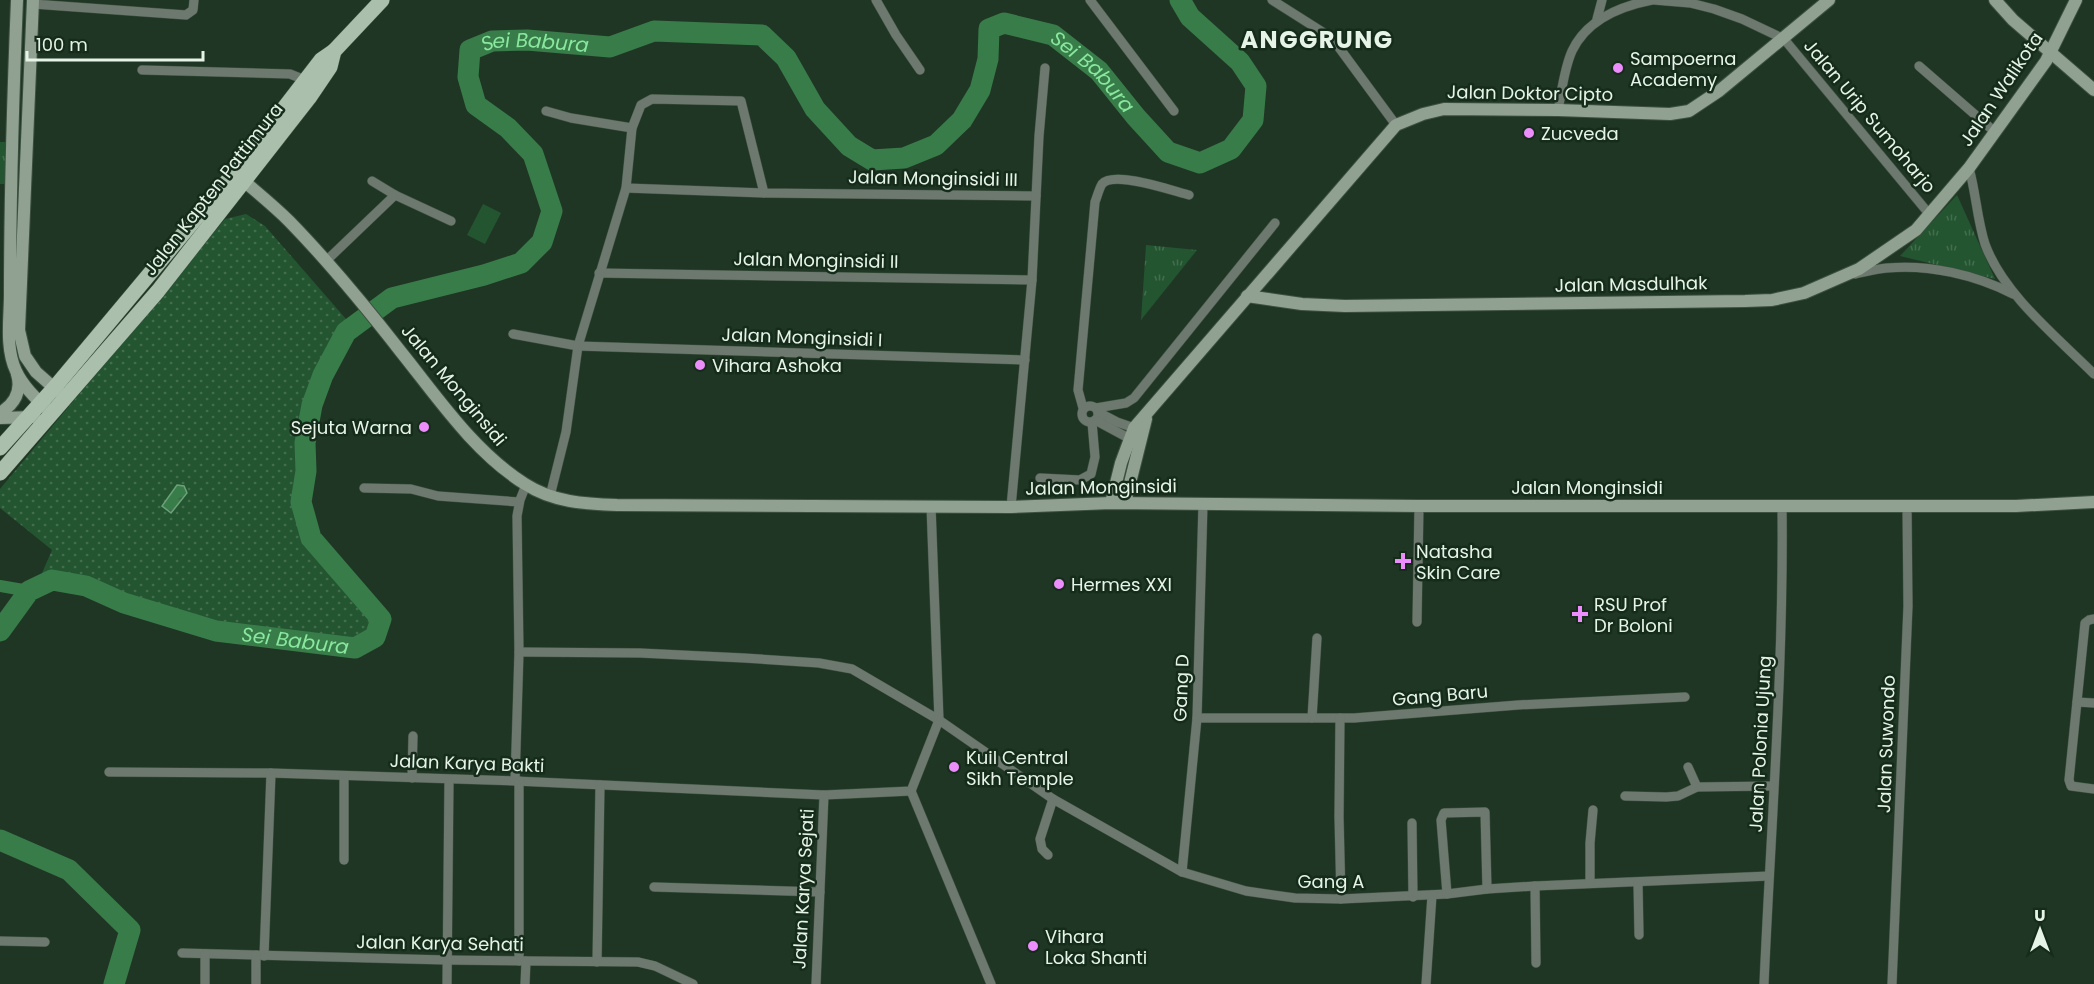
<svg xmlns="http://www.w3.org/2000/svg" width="2094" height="984" font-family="Poppins,sans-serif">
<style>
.grass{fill:url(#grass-tufts)}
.garden{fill:url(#garden-dots)}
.pitch{fill:#235530}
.water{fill:url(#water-ripples);stroke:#6ca179;stroke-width:1.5}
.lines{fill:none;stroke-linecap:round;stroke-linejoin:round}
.canal{stroke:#387d49;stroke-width:12}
.river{stroke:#387d49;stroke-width:21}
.street-casing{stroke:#3c513f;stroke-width:10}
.secondary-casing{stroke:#3c513f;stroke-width:14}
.primary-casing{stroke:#3c513f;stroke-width:16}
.street{stroke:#6d786f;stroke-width:9}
.secondary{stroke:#90a192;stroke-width:12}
.primary{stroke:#aac0ad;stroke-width:15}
.poi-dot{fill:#eb8dfb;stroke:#162c1b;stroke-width:2}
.labels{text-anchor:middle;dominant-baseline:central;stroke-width:5;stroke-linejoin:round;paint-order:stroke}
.poi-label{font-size:18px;fill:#e6f4e8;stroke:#162c1b;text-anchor:start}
.street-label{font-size:18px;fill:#e6f4e8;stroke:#162c1b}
.water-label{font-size:20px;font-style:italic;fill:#89e79e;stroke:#162c1b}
.district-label{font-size:24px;font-weight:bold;letter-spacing:1.5px;fill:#e6f4e8;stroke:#162c1b}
</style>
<defs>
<pattern id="grass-tufts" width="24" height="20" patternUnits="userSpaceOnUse" patternTransform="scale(1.5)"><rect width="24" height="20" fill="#235530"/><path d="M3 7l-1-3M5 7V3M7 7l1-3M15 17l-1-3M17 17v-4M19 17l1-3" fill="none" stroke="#436e4e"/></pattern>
<pattern id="garden-dots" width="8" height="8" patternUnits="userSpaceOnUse" patternTransform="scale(1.5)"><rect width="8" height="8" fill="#235530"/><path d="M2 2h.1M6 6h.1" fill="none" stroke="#436e4e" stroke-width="1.8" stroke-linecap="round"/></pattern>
<pattern id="water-ripples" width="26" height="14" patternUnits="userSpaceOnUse" patternTransform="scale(1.5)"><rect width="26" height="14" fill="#387d49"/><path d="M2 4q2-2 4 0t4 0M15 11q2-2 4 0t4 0" fill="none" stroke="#3e6348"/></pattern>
</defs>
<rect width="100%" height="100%" fill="#203624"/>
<!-- grass -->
<g class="grass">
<polygon points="0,142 10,142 9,184 0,184"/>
<polygon points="1957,195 1995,279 1900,256"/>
<polygon points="1146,245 1197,250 1141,320"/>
</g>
<!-- garden -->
<polygon class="garden" points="246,214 265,226 353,327 346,332 323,375 305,443 306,471 301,502 311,538 381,619 355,648 210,629 52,580 39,580 52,550 0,508 0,489 225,219"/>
<!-- pitch -->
<polygon class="pitch" points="483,204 501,213 485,244 467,235"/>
<!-- water -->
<polygon class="water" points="177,485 184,486 187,493 171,513 162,506"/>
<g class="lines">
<!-- canal -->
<polyline class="canal" points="0,586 29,591"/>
<!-- river -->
<g class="river">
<path id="s1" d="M 0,631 L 29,591 L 52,580 L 86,586 L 124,603 L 216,631 L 355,648 L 375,637 L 381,619 L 311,538 L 301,502 L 306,471 L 305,443 L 312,405 L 323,375 L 346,332 L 392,298 L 484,275 L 521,263 L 542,242 L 552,211 L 533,154 L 508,128 L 476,105 L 468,77 L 470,50 L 492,41 L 527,40 L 610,47 L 654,31 L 762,35 L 786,58 L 815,109 L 849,146 L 872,160 L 904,158 L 936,145 L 962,120 L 980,90 L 988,59 L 989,29 L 1004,23 L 1053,35 L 1099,71 L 1136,117 L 1168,152 L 1200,163 L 1231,149 L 1253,120 L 1256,86 L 1240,62 L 1190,17 L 1180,0"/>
<polyline points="0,840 69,870 130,930 114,984"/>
</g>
<defs>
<g id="street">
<polyline points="876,0 896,35 920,70"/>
<polyline points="1090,0 1174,111"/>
<polyline points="1272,0 1332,38 1396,125"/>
<polyline points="1654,0 1690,3 1714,9 1742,19 1784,39 1930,215"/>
<polyline points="33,4 186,15 193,10 194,0"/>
<polyline points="1597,19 1602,0"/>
<polyline points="1919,66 1995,132"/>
<polyline points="142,70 290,74 305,80"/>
<path d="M 1558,110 C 1562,90 1564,69 1572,51 C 1587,19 1621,6 1652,0"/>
<polyline points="546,111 571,118 632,128"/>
<path d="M 1969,168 C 1976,193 1977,219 1985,244 C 2003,294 2057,337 2094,374"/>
<polyline points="372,181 395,195 451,221"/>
<polyline points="626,188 764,193 1036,196"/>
<polyline points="326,261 395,195"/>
<polyline points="599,273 1032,280"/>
<path d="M 1855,274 C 1865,272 1876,269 1887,268 C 1929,264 1976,275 2013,294"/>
<polyline points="513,334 578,346 1025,360"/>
<circle cx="1090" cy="414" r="8"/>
<path d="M 1083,408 L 1078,390 L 1095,202 C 1097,197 1099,189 1102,184 C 1114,170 1173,191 1189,195"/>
<polyline points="1096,408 1126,403 1134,398 1275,223"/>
<polyline points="1098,412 1117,422 1140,430"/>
<polyline points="1095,420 1134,441"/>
<polyline points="1040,478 1080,480 1091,474 1095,457 1092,422"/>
<polyline points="364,488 411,489 438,496 519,502"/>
<polyline points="550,496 566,432 578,346 626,188 632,128 641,105 652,99 741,101 764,193"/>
<polyline points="1011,507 1032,280 1039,136 1045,68"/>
<polyline points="2094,619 2089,620 2085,623 2069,780 2071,786 2094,789"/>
<polyline points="1417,622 1419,506"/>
<polyline points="519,652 640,653 744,658 819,663 852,669 939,720 1053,799 1182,872 1246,891 1295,898 1341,899 1447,894 1487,889 1535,886 1769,876"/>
<polyline points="2077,702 2094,703"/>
<polyline points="1197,718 1354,718 1518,705 1685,697"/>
<polyline points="1312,718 1317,638"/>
<polyline points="1340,718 1339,817 1341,899"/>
<polyline points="1688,767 1697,787"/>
<polyline points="109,772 271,773 515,781 824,795 911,791 939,720 931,506"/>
<polyline points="344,776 344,860"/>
<polyline points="412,778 413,736"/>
<polyline points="515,781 519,652 517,516 520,500 526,485"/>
<polyline points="519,781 519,961"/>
<polyline points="911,791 991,984"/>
<polyline points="1625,796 1666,797 1678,796 1697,787 1773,786"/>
<polyline points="1412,823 1413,897"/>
<polyline points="1048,855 1042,849 1040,839 1053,799"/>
<polyline points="1182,872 1197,718 1203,504"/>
<polyline points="1590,883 1590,843 1593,810"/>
<polyline points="1638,883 1639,935"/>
<polyline points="1535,886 1536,963"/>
<polyline points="654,887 820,892"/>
<polyline points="1447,894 1441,820 1444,813 1485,812 1487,889"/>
<polyline points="0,941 45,942"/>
<polyline points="182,953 446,960 638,962 655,966 693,984"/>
<polyline points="205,954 205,984"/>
<polyline points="264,956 271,773"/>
<polyline points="597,962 600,785"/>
<polyline points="256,984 256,955"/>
<polyline points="447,984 449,780"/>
<polyline points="525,984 526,961"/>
<polyline points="816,984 824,795"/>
<polyline points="1426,984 1432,895"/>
<path d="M 1764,984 C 1771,824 1784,665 1782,505"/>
<polyline points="1892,984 1908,606 1907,506"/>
</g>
<g id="secondary">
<path d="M 17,0 C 13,98 10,196 10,294 C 10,318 5,348 16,371 C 23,387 39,402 52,413"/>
<polyline points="33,0 19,330 25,356 36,372 61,394"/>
<polyline points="1995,0 2013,20 2094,90"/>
<path d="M 245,182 C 259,194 275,207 289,221 C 329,262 366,307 401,352 C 438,398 474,452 525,484 C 553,502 584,504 617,505 L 1011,507 L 1111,503 L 1419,506 L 2016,506 L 2094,502"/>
<polyline points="1247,296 1302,304 1345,306 1745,301 1772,300 1804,293 1859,269 1916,230 1969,168 2046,61 2076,0"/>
<path d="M 0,413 C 15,404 22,391 17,374"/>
<polyline points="0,418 35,417"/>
<polyline points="1111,503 1121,463 1134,428 1396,125 1423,114 1444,109 1558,110 1670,114 1689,111 1719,91 1829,0"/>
<polyline points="1125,503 1146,419"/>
</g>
<g id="primary">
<polyline points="0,448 55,387 234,173 321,60 334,51"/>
<polyline points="0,473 158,291 309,98 330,67 334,51 382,0"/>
</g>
</defs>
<!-- street casing -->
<use href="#street" class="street-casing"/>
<!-- secondary casing -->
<use href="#secondary" class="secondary-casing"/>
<!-- primary casing -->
<use href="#primary" class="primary-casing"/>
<!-- street -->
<use href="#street" class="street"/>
<!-- secondary -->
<use href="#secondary" class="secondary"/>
<!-- primary -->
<use href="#primary" class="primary"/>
</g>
<!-- markers -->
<g class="poi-dot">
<circle cx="1618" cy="68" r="6"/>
<circle cx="1529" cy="133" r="6"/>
<circle cx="700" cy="365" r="6"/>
<circle cx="424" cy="427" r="6"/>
<path d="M1400 552h6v6h6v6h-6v6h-6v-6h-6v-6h6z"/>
<circle cx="1059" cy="584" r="6"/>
<path d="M1577 605h6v6h6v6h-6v6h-6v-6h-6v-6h6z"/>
<circle cx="954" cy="767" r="6"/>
<circle cx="1033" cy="946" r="6"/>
</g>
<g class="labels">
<!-- poi labels -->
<g class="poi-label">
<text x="1630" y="58">Sampoerna<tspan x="1630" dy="21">Academy</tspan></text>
<text x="1541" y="133">Zucveda</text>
<text x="712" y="365">Vihara Ashoka</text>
<text x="412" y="427" text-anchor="end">Sejuta Warna</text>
<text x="1416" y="551">Natasha<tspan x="1416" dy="21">Skin Care</tspan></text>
<text x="1071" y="584">Hermes XXI</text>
<text x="1594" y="604">RSU Prof<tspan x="1594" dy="21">Dr Boloni</tspan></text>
<text x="966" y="757">Kuil Central<tspan x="966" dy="21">Sikh Temple</tspan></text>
<text x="1045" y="936">Vihara<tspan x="1045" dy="21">Loka Shanti</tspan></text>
</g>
<!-- street labels -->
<g class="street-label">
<text transform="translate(2001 89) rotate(-56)">Jalan Walikota</text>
<text transform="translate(1530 93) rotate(1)">Jalan Doktor Cipto</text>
<text transform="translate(1870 116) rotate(50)">Jalan Urip Sumoharjo</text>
<text transform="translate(933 178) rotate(1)">Jalan Monginsidi III</text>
<text transform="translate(213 189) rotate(-52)">Jalan Kapten Pattimura</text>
<text transform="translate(816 260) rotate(1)">Jalan Monginsidi II</text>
<text transform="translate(1631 284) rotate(-1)">Jalan Masdulhak</text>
<text transform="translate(802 337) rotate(2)">Jalan Monginsidi I</text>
<text transform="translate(454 385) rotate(50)">Jalan Monginsidi</text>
<text transform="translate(1101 487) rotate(-1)">Jalan Monginsidi</text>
<text x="1587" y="487">Jalan Monginsidi</text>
<text transform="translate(1181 688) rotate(-88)">Gang D</text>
<text transform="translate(1440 695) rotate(-5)">Gang Baru</text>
<text transform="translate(1760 744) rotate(-87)">Jalan Polonia Ujung</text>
<text transform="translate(1886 744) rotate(-88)">Jalan Suwondo</text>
<text transform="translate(467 763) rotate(2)">Jalan Karya Bakti</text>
<text x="1331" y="881">Gang A</text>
<text transform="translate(803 889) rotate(-87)">Jalan Karya Sejati</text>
<text transform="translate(440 943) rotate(1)">Jalan Karya Sehati</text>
</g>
<!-- water labels -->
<g class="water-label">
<text stroke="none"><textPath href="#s1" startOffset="1264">Sei Babura</textPath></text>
<text stroke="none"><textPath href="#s1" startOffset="1984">Sei Babura</textPath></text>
<text stroke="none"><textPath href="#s1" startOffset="327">Sei Babura</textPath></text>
</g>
<!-- district labels -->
<g class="district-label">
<text x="1317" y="39">ANGGRUNG</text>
</g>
</g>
<!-- north arrow -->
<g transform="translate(2040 930)" stroke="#162c1b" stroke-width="4.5" paint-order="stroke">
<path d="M0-4.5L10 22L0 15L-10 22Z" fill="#e6f4e8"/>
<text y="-9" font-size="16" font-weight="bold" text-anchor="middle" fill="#e6f4e8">U</text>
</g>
<!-- scale -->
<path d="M27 51v9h176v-9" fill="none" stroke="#e6f4e8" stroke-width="3"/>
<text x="36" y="51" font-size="18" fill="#e6f4e8" stroke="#162c1b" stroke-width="4.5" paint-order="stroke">100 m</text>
</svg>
